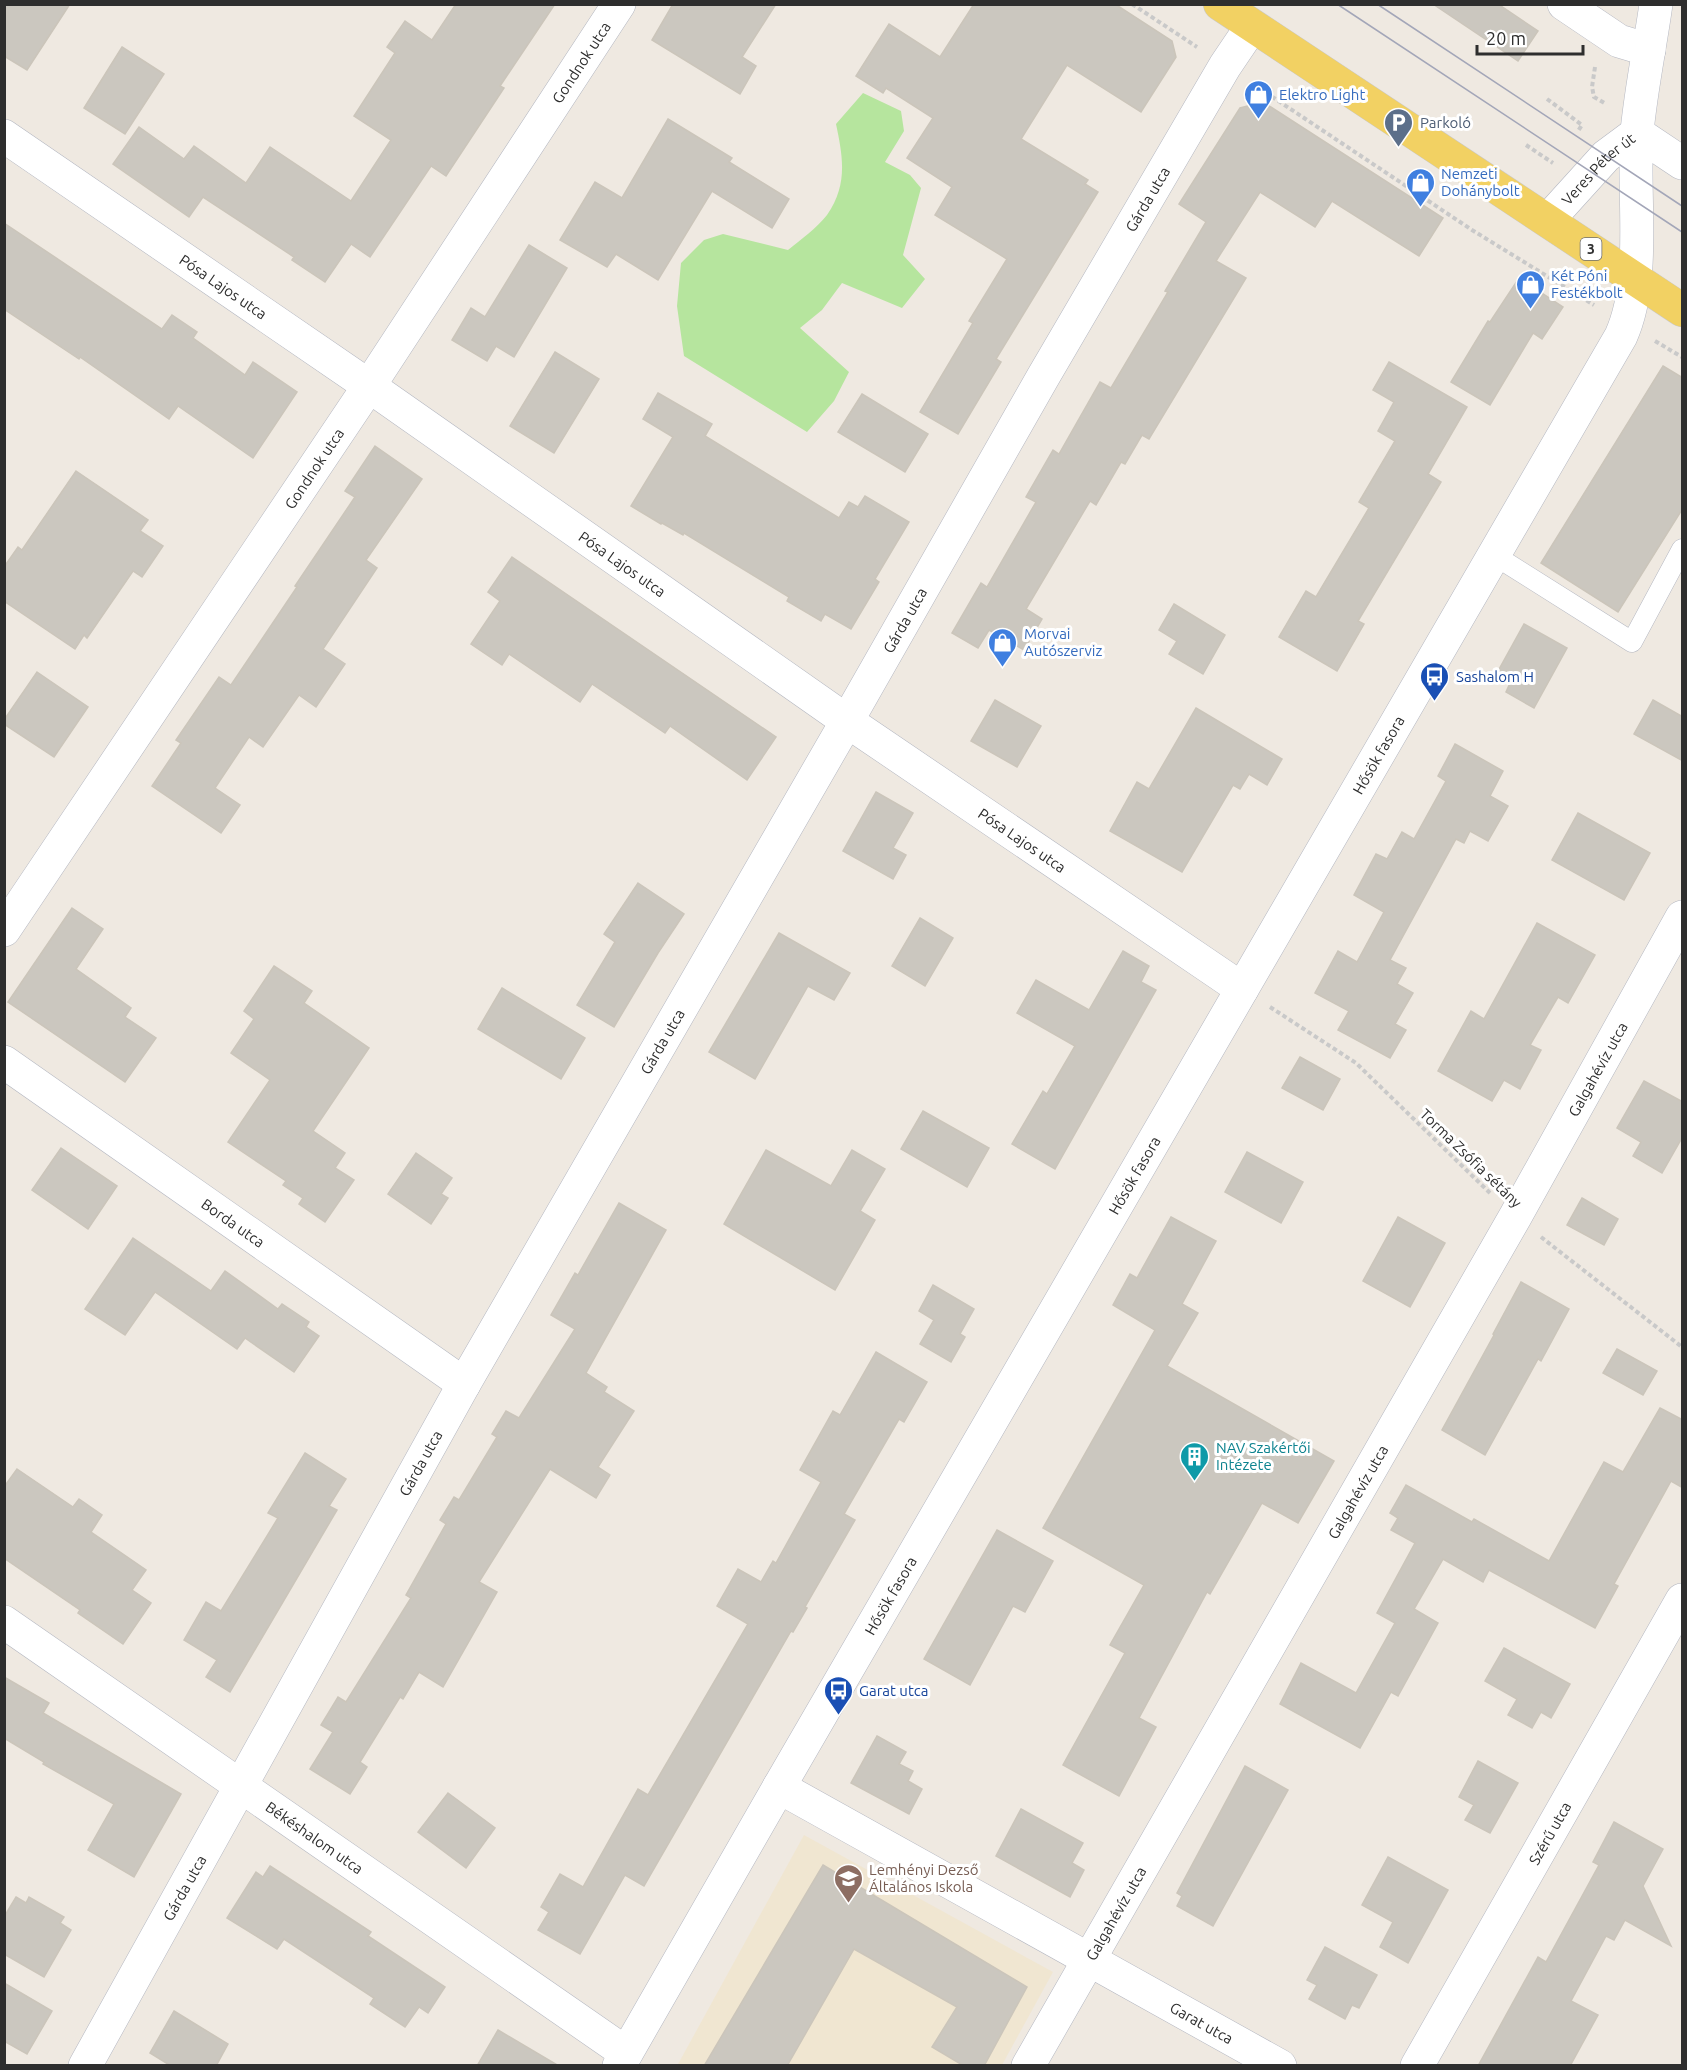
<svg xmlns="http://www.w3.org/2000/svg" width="1687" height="2070" font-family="Ubuntu,sans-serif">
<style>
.education{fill:#f0e6d1}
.green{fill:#b6e59e}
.building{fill:#cbc7bf;stroke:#cbc5ba;stroke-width:1.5}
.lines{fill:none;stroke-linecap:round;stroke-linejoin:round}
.lane-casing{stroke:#b4b7c1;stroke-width:21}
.street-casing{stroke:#b4b7c1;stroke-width:34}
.secondary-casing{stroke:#b4b7c1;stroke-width:34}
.primary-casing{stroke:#c9c9c9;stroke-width:34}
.path{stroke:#c9c9c9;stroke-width:4;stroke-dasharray:4.5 3;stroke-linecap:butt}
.lane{stroke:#fff;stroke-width:20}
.street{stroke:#fff;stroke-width:33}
.secondary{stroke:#fff;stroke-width:33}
.primary{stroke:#f2d163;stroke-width:33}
.tram{stroke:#a3a6b8;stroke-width:1.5}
.labels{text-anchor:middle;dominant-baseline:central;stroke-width:6;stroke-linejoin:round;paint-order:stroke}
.shield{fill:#fff;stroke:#6d6d6d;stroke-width:1.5}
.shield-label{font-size:14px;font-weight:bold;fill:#2e2e2e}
.street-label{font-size:15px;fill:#2e2e2e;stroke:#fff}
.shop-label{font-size:15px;fill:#366cbe;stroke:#fff;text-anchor:start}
.service-label{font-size:15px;fill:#4e5e75;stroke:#fff;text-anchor:start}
.transit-label{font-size:15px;fill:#164399;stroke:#fff;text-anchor:start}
.culture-label{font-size:15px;fill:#0d838f;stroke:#fff;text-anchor:start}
.education-label{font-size:15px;fill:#785e54;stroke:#fff;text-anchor:start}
</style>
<rect width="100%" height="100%" fill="#efe9e1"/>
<!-- education -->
<polygon class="education" points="804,1835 1053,1972 1002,2065 677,2066"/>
<!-- green -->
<path class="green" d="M 863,93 L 901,111 L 904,131 L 885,162 L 910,175 L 921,188 L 903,255 L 925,279 L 902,308 L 842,283 L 822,310 L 800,328 L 849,372 L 834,401 L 807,432 L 684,356 L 677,306 L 681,263 L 704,240 L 723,234 L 788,250 C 800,240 817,228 827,215 C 848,185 843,157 836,124 Z"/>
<!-- building -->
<g class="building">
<polygon points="4,4 70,4 27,70 4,56"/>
<polygon points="456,4 555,4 500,86 504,88 446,176 431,166 370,257 351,244 325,282 292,260 294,257 203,197 189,217 113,164 139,127 184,159 194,146 246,183 270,147 351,201 391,140 354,116 395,53 387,47 405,21 432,40"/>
<polygon points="673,4 776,4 742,57 756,66 740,94 652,40"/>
<polygon points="974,4 1115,4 1172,41 1176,57 1141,112 1067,65 1021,139 1088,180 1085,184 1098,192 996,359 1001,362 958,434 920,412 973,323 969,321 1007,259 935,215 952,187 907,158 933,118 886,88 883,93 856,76 889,24 940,57"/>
<polygon points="1433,4 1498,4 1538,31 1518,61"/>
<polygon points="122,47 164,74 125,134 84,108"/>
<polygon points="1263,102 1443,218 1419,256 1332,201 1315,227 1260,192 1216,261 1246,278 1149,439 1142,435 1125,464 1121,462 1096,505 1090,501 1026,609 1042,619 1024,650 989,630 978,648 952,633 981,583 987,587 1036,502 1026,497 1053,450 1059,454 1100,382 1111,388 1168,292 1165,291 1206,222 1179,204 1240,108"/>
<polygon points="668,119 732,158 729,162 789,199 772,228 712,191 658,280 616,254 607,267 560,240 595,182 622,198"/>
<polygon points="4,223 162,329 172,315 197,332 193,338 245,375 253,362 297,392 253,458 178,406 169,419 80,357 79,359 4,309"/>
<polygon points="529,245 567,268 514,357 496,346 487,361 452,340 471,308 485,317"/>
<polygon points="1519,278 1563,307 1542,339 1533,333 1490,405 1451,382 1488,321 1490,322"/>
<polygon points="555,352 599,379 554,453 510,426"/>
<polygon points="1389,362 1467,407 1428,474 1441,482 1358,621 1364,624 1337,671 1279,637 1306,591 1316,597 1369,508 1359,502 1395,441 1378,431 1394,402 1373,390"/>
<polygon points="1663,366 1683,378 1683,508 1618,612 1541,563"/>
<polygon points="658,393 712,424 705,436 839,518 849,502 858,507 865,496 909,522 875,579 879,582 851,629 825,614 821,621 787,601 789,597 684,533 683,535 662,523 661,524 631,506 673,437 643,419"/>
<polygon points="862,394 928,434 905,472 838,432"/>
<polygon points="375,446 422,479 366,560 377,568 323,649 345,664 316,707 299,695 263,747 249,737 215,788 240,805 221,833 152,786 181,743 176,740 219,677 231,685 297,587 295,586 355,497 345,491"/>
<polygon points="76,471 148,520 140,531 163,546 142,577 133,571 87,638 84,635 75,649 4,601 4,567 18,547 22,550"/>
<polygon points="512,557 776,737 747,780 670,726 665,733 592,684 580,702 509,654 502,665 471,644 500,601 488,592"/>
<polygon points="1174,604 1225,635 1203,674 1169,654 1177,641 1159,630"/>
<polygon points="1524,624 1567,648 1534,708 1506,692 1511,681 1497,673"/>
<polygon points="37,672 88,707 54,757 4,724 4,720"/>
<polygon points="995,700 1041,726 1017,767 971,741"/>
<polygon points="1653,700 1683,717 1683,761 1634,734"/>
<polygon points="1196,708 1282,759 1267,785 1249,774 1240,789 1233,785 1182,872 1110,831 1137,782 1149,789"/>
<polygon points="1455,744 1503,771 1490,796 1508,806 1488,841 1470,831 1464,843 1456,839 1390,960 1406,968 1397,984 1413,993 1395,1024 1406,1030 1390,1058 1338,1030 1349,1011 1315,993 1338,951 1357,962 1384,912 1354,895 1376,854 1387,859 1402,832 1414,839 1446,781 1438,776"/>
<polygon points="876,792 913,813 893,848 906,855 893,879 843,851"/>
<polygon points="1578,813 1650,853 1624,900 1552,860"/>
<polygon points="638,883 684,914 658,953 614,1027 577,1005 615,942 604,934"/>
<polygon points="72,908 103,929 76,969 131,1008 125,1017 156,1038 125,1082 8,1002"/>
<polygon points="920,918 953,938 925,986 892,966"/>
<polygon points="1537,923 1595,955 1568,1003 1558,997 1530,1045 1541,1050 1520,1089 1504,1080 1492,1101 1438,1071 1471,1011 1484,1019"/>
<polygon points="779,933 850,973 834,1000 808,986 755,1079 709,1052"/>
<polygon points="1123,951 1149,966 1141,982 1156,990 1055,1169 1012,1144 1043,1091 1047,1094 1075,1046 1017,1013 1036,980 1089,1010"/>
<polygon points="274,966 312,991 304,1003 369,1048 313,1131 345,1153 335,1168 354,1180 325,1222 299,1204 303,1198 283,1185 286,1181 228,1142 270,1080 231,1053 254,1019 244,1011"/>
<polygon points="502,988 585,1038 561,1079 478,1029"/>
<polygon points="1300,1057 1340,1079 1323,1110 1282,1088"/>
<polygon points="1644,1081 1683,1102 1683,1136 1662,1173 1633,1156 1641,1142 1617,1128"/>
<polygon points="923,1111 989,1148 967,1187 901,1149"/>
<polygon points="61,1148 117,1186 88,1229 32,1190"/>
<polygon points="766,1150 831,1186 852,1150 885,1169 860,1211 875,1220 835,1290 724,1224"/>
<polygon points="1247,1152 1303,1182 1281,1223 1225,1192"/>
<polygon points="416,1153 452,1178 441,1194 448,1198 431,1224 388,1194"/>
<polygon points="1582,1198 1618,1219 1604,1245 1567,1225"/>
<polygon points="619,1203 666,1230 586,1373 607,1387 604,1392 634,1411 598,1467 610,1475 596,1498 550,1469 479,1582 497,1592 443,1687 419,1672 403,1699 400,1697 360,1762 367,1767 350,1794 310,1769 333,1732 321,1725 338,1697 346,1702 411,1598 406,1595 446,1524 440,1520 454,1497 459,1500 497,1437 492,1434 506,1411 519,1418 575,1329 551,1315 575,1273 578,1275"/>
<polygon points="1171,1217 1216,1241 1182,1304 1198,1313 1167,1366 1334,1461 1298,1523 1262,1503 1210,1594 1207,1592 1139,1718 1156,1727 1119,1796 1063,1765 1125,1653 1110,1645 1144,1585 1043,1528 1155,1330 1113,1305 1130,1274 1137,1278"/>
<polygon points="1398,1217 1445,1243 1410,1307 1363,1281"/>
<polygon points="133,1238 211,1291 225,1271 278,1309 282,1304 309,1322 306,1327 319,1336 294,1372 245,1338 237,1349 155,1292 125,1335 85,1309"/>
<polygon points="1521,1282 1569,1309 1541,1361 1538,1359 1485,1455 1442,1430 1494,1335 1493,1334"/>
<polygon points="933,1285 974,1309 960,1334 965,1337 951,1362 920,1344 934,1320 919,1311"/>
<polygon points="1617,1349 1657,1371 1643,1395 1603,1373"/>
<polygon points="876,1352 927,1382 904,1422 899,1419 844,1514 855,1520 805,1607 807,1608 793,1632 791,1631 644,1886 625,1875 580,1954 538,1930 549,1912 541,1907 560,1874 583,1887 638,1789 648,1795 748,1624 717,1606 738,1569 761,1582 773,1561 776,1563 821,1482 800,1470 833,1411 840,1415"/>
<polygon points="1660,1408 1683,1420 1683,1488 1671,1481 1614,1584 1618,1586 1595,1628 1489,1570 1483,1582 1443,1559 1414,1609 1438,1623 1398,1696 1391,1692 1360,1748 1280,1704 1301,1663 1356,1693 1395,1623 1377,1613 1415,1543 1391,1530 1398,1518 1390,1513 1406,1485 1472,1522 1474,1519 1549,1561 1604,1462 1623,1472"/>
<polygon points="305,1453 346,1479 329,1506 337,1510 230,1692 206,1677 217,1660 184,1640 206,1602 221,1611 278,1518 268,1513"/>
<polygon points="17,1469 73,1507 79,1499 102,1515 91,1532 146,1570 132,1590 151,1603 123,1644 78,1613 80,1610 4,1558 4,1487"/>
<polygon points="997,1530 1053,1561 1025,1612 1013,1606 970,1685 924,1659"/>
<polygon points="1504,1648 1570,1684 1551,1718 1541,1712 1532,1728 1508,1715 1517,1699 1485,1681"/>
<polygon points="4,1677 49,1703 43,1713 181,1794 134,1877 88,1850 114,1804 43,1764 44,1762 4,1738"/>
<polygon points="877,1736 906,1752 899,1764 913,1771 908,1781 922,1789 909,1814 851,1783"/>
<polygon points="1478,1761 1518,1783 1490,1833 1465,1820 1474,1805 1459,1797"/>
<polygon points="1245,1766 1288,1790 1213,1926 1177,1906 1182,1896 1177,1893"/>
<polygon points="448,1793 495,1828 466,1868 418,1832"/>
<polygon points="1021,1809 1083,1843 1072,1863 1084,1870 1070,1897 996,1856"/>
<polygon points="1614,1822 1663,1849 1643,1886 1671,1946 1625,1920 1614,1940 1606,1936 1571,2001 1598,2015 1570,2066 1478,2066 1538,1957 1546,1962 1599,1865 1593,1862"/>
<polygon points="1388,1857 1448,1890 1408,1963 1380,1947 1393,1922 1362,1905"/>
<polygon points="823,1865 1027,1987 984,2066 964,2066 932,2047 957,2007 854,1949 787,2066 704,2066"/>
<polygon points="270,1866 371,1932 368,1936 445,1987 428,2013 419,2007 405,2027 370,2004 374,1998 284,1939 277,1949 227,1918 256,1872 263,1877"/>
<polygon points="16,1897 26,1903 29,1897 64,1917 60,1923 71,1930 44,1977 4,1954 4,1917"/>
<polygon points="1325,1947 1377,1975 1359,2008 1352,2005 1345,2019 1309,1999 1317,1985 1307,1980"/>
<polygon points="4,1983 52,2011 27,2054 4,2041"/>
<polygon points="174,2011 228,2044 216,2066 171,2066 150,2053"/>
<polygon points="498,2030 559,2066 477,2066"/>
</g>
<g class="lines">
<defs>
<polyline id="lane" points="1494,555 1632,642 1682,549"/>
<g id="street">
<polyline points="1564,4 1619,41 1649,50"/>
<path id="s1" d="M 4,136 L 369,386 L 847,721 L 1242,989"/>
<path id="s2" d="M 1548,220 L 1606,156 L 1637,133 L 1682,163"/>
<path id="s3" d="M 4,930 L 369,386 L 619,4"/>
<path id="s4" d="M 4,1062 L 464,1384"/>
<path id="s5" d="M 4,1622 L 626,2053"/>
<path id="s6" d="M 779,1787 L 1280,2066"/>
<path id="s7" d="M 85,2066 L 464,1384 L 847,721 L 1043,377 L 1225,66 L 1252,26"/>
<path id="s8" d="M 1028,2066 L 1515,1217 L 1682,917"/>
<path id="s9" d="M 1417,2066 L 1682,1600"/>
</g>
<g id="secondary">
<path id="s10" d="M 619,2066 L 779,1787 L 1621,336 C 1647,278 1632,195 1637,132 C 1641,89 1650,47 1656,4"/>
</g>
<polyline id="primary" points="1220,4 1682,310"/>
</defs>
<!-- lane casing -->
<use href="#lane" class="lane-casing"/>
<!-- street casing -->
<use href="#street" class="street-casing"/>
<!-- secondary casing -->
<use href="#secondary" class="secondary-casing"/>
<!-- primary casing -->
<use href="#primary" class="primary-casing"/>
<!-- path -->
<g class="path">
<polyline points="1132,4 1197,47"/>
<polyline points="1595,67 1592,87 1594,97 1606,104"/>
<polyline points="1253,84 1472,230 1594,305"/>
<polyline points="1547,99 1582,125 1578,131"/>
<polyline points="1526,145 1553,163"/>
<polyline points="1655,341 1682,357"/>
<polyline points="1270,1007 1356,1063 1490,1193"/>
<polyline points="1541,1237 1682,1347"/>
</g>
<!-- lane -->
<use href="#lane" class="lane"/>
<!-- street -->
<use href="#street" class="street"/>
<!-- secondary -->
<use href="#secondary" class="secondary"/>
<!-- primary -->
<use href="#primary" class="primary"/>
<!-- tram -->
<g class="tram">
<polyline points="1337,4 1682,232"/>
<polyline points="1377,4 1682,206"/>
</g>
</g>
<!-- icons -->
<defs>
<symbol id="shop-pin" viewBox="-11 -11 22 30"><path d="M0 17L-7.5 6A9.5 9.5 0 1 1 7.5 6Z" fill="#3f7fe0" stroke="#fff"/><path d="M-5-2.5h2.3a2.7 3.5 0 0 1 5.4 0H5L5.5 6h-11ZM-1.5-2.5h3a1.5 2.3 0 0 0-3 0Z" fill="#fff"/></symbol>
<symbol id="parking-pin" viewBox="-11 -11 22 30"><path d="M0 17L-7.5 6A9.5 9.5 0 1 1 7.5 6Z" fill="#5c6f8a" stroke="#fff"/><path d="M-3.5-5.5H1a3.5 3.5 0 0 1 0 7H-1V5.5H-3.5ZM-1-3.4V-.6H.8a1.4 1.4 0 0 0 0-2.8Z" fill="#fff"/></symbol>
<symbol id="bus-pin" viewBox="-11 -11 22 30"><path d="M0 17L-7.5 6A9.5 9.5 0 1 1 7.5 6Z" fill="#1a4fb4" stroke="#fff"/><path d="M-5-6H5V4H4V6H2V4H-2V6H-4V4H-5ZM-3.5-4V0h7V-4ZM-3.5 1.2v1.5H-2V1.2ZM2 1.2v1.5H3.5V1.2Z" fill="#fff"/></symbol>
<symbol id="building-pin" viewBox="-11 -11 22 30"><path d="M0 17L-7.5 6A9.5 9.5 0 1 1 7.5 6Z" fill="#0f9aa8" stroke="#fff"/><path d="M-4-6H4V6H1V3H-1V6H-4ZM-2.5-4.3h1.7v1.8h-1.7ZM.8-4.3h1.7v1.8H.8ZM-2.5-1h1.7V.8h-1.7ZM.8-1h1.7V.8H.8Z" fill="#fff"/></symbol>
<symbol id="school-pin" viewBox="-11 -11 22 30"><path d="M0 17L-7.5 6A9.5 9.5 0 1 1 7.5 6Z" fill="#8d6e63" stroke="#fff"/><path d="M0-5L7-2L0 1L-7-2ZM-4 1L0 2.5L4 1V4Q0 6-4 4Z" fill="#fff"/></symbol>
</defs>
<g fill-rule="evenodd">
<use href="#shop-pin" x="1242" y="78" width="33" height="45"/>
<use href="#parking-pin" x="1382" y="106" width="33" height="45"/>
<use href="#shop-pin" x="1404" y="166" width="33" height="45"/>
<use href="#shop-pin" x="1514" y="268" width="33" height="45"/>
<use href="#shop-pin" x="986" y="626" width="33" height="45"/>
<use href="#bus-pin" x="1418" y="660" width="33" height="45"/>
<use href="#building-pin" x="1178" y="1440" width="33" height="45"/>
<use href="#bus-pin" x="822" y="1674" width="33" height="45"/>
<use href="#school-pin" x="832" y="1862" width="33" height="45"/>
</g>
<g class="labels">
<!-- shield labels -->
<rect class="shield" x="1580.5" y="238" width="21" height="22" rx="4.5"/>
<g class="shield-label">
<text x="1591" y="249">3</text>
</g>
<!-- street labels -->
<g class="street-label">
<text stroke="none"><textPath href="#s3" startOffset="1042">Gondnok utca</textPath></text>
<text stroke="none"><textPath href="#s2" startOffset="72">Veres Péter út</textPath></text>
<text stroke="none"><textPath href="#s7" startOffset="2148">Gárda utca</textPath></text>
<text stroke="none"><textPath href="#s1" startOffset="266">Pósa Lajos utca</textPath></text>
<text stroke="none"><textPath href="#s3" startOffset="556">Gondnok utca</textPath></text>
<text stroke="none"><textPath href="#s1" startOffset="752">Pósa Lajos utca</textPath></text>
<text stroke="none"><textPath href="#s7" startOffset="1662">Gárda utca</textPath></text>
<text stroke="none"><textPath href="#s10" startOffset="1515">Hősök fasora</textPath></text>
<text stroke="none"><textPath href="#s1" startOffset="1238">Pósa Lajos utca</textPath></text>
<text stroke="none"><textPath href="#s7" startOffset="1176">Gárda utca</textPath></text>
<text stroke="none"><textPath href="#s8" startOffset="1148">Galgahévíz utca</textPath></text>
<text transform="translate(1471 1158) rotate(44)">Torma Zsófia sétány</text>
<text stroke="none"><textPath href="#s10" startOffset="1029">Hősök fasora</textPath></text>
<text stroke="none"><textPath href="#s4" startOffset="280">Borda utca</textPath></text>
<text stroke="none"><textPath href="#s7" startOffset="690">Gárda utca</textPath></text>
<text stroke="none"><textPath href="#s8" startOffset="662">Galgahévíz utca</textPath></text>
<text stroke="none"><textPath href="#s10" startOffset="543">Hősök fasora</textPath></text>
<text stroke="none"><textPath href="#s9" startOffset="268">Szérű utca</textPath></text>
<text stroke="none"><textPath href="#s5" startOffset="378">Békéshalom utca</textPath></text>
<text stroke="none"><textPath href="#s7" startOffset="204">Gárda utca</textPath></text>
<text stroke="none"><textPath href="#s8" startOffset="176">Galgahévíz utca</textPath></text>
<text stroke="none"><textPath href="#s6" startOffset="484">Garat utca</textPath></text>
</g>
<!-- shop labels -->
<g class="shop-label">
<text x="1279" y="94">Elektro Light</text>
<text x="1441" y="173">Nemzeti<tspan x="1441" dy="17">Dohánybolt</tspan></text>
<text x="1551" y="275">Két Póni<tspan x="1551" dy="17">Festékbolt</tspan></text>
<text x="1024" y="633">Morvai<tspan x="1024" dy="17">Autószerviz</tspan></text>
</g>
<!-- service labels -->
<g class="service-label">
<text x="1420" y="122">Parkoló</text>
</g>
<!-- transit labels -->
<g class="transit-label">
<text x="1456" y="676">Sashalom H</text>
<text x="859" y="1690">Garat utca</text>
</g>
<!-- culture labels -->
<g class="culture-label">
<text x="1216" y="1447">NAV Szakértői<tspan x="1216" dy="17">Intézete</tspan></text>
</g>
<!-- education labels -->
<g class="education-label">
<text x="869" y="1869">Lemhényi Dezső<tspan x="869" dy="17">Általános Iskola</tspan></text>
</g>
</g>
<!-- border -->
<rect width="1687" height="2070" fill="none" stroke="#2e2e2e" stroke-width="12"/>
<!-- scale -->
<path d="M1477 45v9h106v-9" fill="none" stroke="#2e2e2e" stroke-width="3"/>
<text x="1486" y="45" font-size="18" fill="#2e2e2e" stroke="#ffffff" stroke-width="4.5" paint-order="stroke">20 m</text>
</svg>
